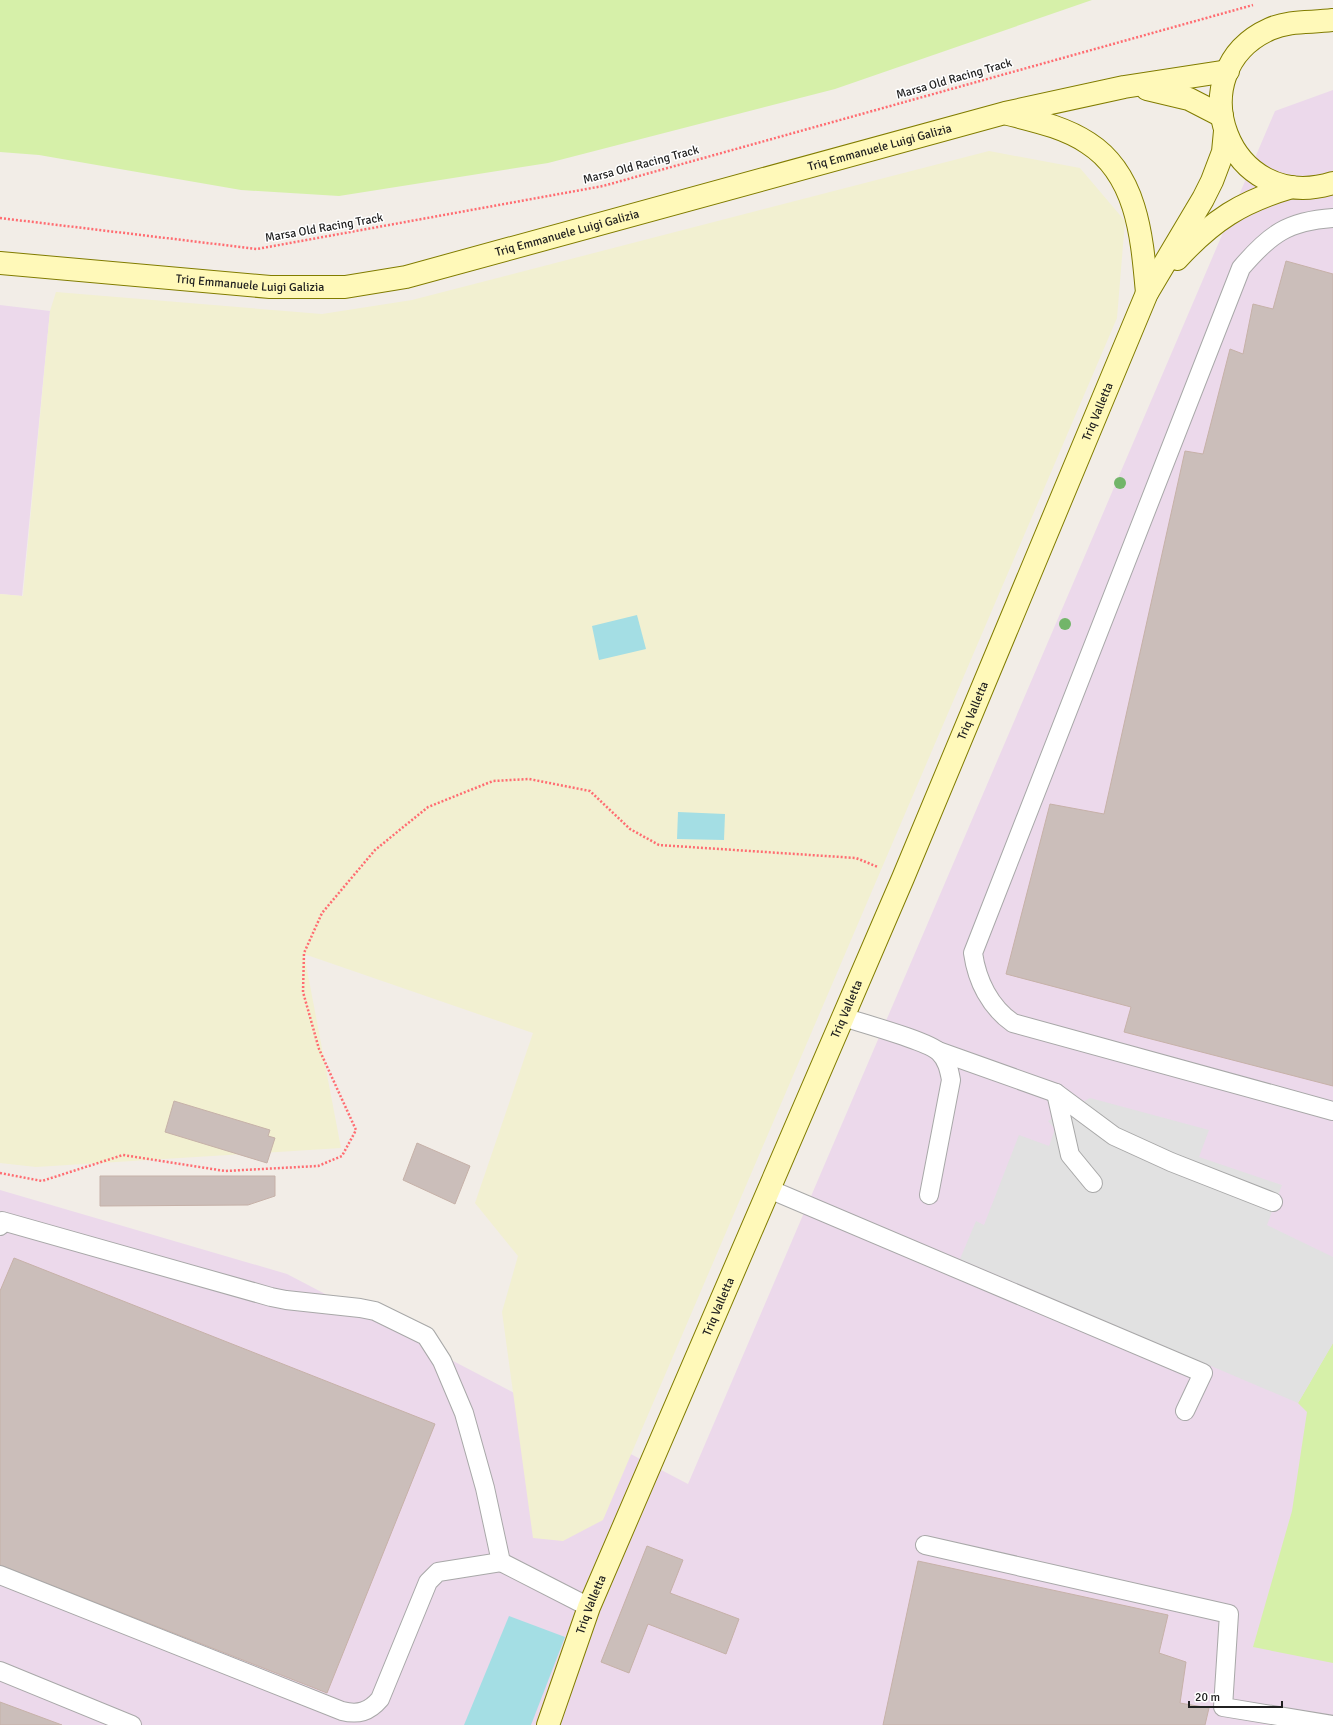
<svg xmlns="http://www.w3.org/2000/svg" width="1333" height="1725" font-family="Signika,sans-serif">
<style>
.industrial{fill:#ecd9eb}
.farmland{fill:#f2f0d1}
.grass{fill:#d6f0a9}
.parking{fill:#e1e1e1}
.water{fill:#a4dee4}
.building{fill:#cbbeba;stroke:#c6b1a8}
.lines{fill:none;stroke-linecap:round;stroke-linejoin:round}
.lane-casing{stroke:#a8a8a8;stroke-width:20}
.secondary-casing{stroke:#817c00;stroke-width:24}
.path{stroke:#ff6c71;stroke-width:2.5;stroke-dasharray:2 2;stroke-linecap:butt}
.lane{stroke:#fff;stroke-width:18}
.secondary{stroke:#fff9b9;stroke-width:22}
.tree{fill:#72b569}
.labels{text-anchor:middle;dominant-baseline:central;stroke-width:3;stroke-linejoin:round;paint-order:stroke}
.street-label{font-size:12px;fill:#212121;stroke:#fff}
</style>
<rect width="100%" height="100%" fill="#f2ede7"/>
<!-- industrial -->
<g class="industrial">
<polygon points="1333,90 1333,1725 0,1725 0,1190 287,1274 688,1484 1275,111"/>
<polygon points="0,305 50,311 22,596 0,594"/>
</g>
<!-- farmland -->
<polygon class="farmland" points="989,151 1080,168 1125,221 1117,318 603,1520 563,1541 533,1538 502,1312 518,1256 475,1203 533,1033 304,954 341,1148 36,1167 0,1163 0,594 23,596 50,311 56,292 322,314 412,300"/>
<!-- grass -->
<g class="grass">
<polygon points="0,0 1092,0 835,89 548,163 339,196 241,190 39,155 0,152"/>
<polygon points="1333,1343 1333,1663 1253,1647 1292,1511 1307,1412 1298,1403"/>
</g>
<!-- parking -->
<polygon class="parking" points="1090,1098 1209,1130 1199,1157 1282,1185 1267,1225 1333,1257 1333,1343 1298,1403 960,1259 976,1221 984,1225 1019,1135 1049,1146 1055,1129 1048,1121"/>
<!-- water -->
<g class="water">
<polygon points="637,615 646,649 599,660 592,626"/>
<polygon points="678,812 725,814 724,840 677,839"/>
<polygon points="509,1616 565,1637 531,1725 464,1725"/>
</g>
<!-- building -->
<g class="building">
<polygon points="1286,261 1333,274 1333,1086 1124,1032 1131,1007 1006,974 1050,804 1104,814 1185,451 1203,454 1230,349 1243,354 1253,304 1273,309"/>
<polygon points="174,1101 270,1130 268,1136 275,1138 267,1163 165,1132"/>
<polygon points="417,1143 470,1166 455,1204 403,1180"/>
<polygon points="100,1176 275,1176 275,1196 248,1205 100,1206"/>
<polygon points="14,1258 435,1424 327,1693 0,1565 0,1291"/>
<polygon points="647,1546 683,1560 670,1593 739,1619 726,1654 648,1624 629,1673 601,1662"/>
<polygon points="918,1561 1168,1615 1159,1653 1186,1662 1180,1703 1209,1708 1205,1725 883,1725"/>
<polygon points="0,1702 62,1725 0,1725"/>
</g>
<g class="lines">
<defs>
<g id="lane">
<path d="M 1333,218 C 1288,221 1270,234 1241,268 L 973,953 C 977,981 990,1007 1013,1023 L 1333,1111"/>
<path d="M 843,1017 C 861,1023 928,1041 939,1052 C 947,1060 949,1069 951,1080 L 929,1195"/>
<polyline points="938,1051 1056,1093 1114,1136 1171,1162 1273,1202"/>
<polyline points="1056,1093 1070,1155 1093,1183"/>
<polyline points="769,1189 1203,1373 1185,1411"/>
<polyline points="0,1226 2,1221 271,1297 286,1300 360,1308 375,1311 426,1336 442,1361 464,1413 485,1488 501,1562 589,1607"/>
<polyline points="925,1545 1229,1614 1223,1707 1333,1725"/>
<path d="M 0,1575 L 342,1711 C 358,1715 369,1712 380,1699 L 428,1582 L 438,1572 L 501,1562"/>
<polyline points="0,1671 132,1725"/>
</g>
<g id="secondary">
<path d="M 1333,20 C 1312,23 1290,20 1270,29 C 1176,71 1228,216 1333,183"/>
<polyline points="1147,89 1189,99 1222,116"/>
<path d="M 1008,114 C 1035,121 1064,127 1088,143 C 1138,175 1142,239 1147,293"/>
<path d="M 1177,259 C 1213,220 1241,202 1292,187"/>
<path id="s1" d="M 0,263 L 270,287 L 345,287 L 406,277 L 1005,113 L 1124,87 L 1228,71"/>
<path id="s2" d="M 548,1725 L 589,1607 L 903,878 L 1147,293 L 1203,199 L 1212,181 L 1223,152 L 1225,131"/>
</g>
</defs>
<!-- lane casing -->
<use href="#lane" class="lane-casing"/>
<!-- secondary casing -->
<use href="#secondary" class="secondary-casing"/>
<!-- path -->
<g class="path">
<polyline points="0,218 257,249 603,186 1253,5"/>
<polyline points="0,1173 42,1181 123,1155 225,1171 318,1166 342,1156 356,1130 319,1049 303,992 304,953 322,913 375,850 428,807 493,781 529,779 590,791 630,829 659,845 856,858 878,867"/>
</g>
<!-- lane -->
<use href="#lane" class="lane"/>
<!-- secondary -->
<use href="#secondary" class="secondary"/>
</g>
<!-- trees -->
<g class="tree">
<circle cx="1120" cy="483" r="6"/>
<circle cx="1065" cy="624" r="6"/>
</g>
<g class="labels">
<!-- street labels -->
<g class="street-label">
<text transform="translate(954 79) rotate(-16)">Marsa Old Racing Track</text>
<text stroke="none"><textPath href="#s1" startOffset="899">Triq Emmanuele Luigi Galizia</textPath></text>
<text transform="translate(641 165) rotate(-15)">Marsa Old Racing Track</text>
<text transform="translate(324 228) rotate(-10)">Marsa Old Racing Track</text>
<text stroke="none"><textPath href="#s1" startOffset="575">Triq Emmanuele Luigi Galizia</textPath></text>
<text stroke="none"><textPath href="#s1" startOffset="251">Triq Emmanuele Luigi Galizia</textPath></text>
<text stroke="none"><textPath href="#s2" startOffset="1424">Triq Valletta</textPath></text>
<text stroke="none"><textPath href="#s2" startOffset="1100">Triq Valletta</textPath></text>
<text stroke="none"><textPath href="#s2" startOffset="776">Triq Valletta</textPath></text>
<text stroke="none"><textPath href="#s2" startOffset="452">Triq Valletta</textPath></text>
<text stroke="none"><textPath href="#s2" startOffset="128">Triq Valletta</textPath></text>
</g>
</g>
<!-- scale -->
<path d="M1189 1701v6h93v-6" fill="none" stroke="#212121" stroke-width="2"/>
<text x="1195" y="1701" font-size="12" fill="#212121" stroke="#ffffff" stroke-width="3" paint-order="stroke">20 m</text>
</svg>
